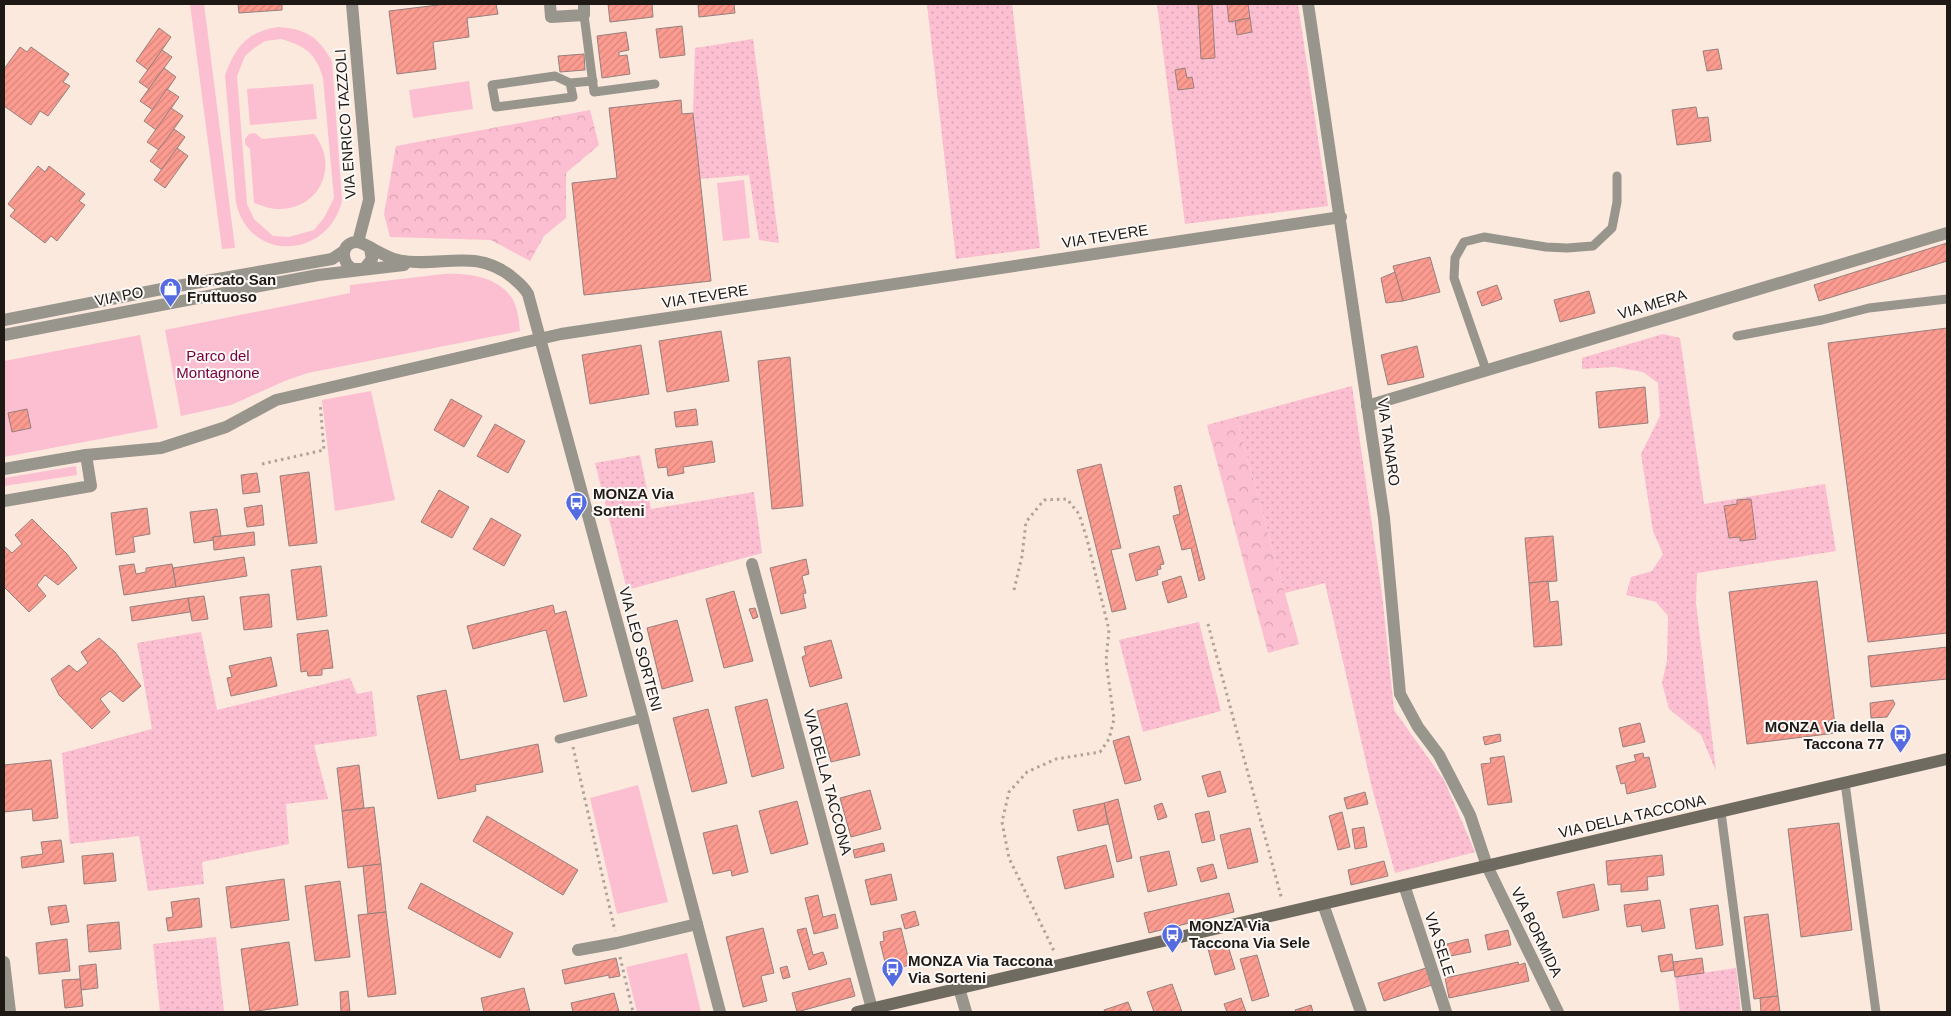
<svg xmlns="http://www.w3.org/2000/svg" width="1951" height="1016" font-family="Helvetica,sans-serif">
<style>
.grass{fill:url(#grass-dots)}
.forest{fill:url(#forest-crowns)}
.park{fill:#fcbed1;fill-rule:evenodd}
.building{fill:url(#building-hatch);stroke:#95807e}
.lines{fill:none;stroke-linecap:round;stroke-linejoin:round}
.path{stroke:#b0a299;stroke-width:3;stroke-dasharray:2.5 4;stroke-linecap:butt}
.service{stroke:#98958d;stroke-width:9}
.minor{stroke:#98958d;stroke-width:12}
.secondary{stroke:#706b60;stroke-width:12}
.labels{text-anchor:middle;dominant-baseline:central;stroke-width:4;stroke-linejoin:round;paint-order:stroke}
.street-label{font-size:15px;fill:#1f1915;stroke:#fdf9f7}
.poi-label{font-size:15px;font-weight:bold;fill:#1f1915;stroke:#fdf9f7;text-anchor:start}
.park-label{font-size:15px;fill:#75023e;stroke:#fdf9f7}
</style>
<defs>
<pattern id="grass-dots" width="8" height="8" patternUnits="userSpaceOnUse" patternTransform="scale(1.25)"><rect width="8" height="8" fill="#fcbed1"/><path d="M2 2h.1M6 6h.1" fill="none" stroke="#d8a3b3" stroke-width="1.8" stroke-linecap="round"/></pattern>
<pattern id="forest-crowns" width="20" height="18" patternUnits="userSpaceOnUse" patternTransform="scale(1.25)"><rect width="20" height="18" fill="#fcbed1"/><path d="M2 6a3 3 0 1 1 6 0M12 15a3 3 0 1 1 6 0" fill="none" stroke="#d8a3b3"/></pattern>
<pattern id="building-hatch" width="6" height="6" patternUnits="userSpaceOnUse" patternTransform="scale(1.25)"><rect width="6" height="6" fill="#fc9b90"/><path d="M-1 1l2-2M0 6l6-6M5 7l2-2" fill="none" stroke="#d8857b"/></pattern>
</defs>
<rect width="100%" height="100%" fill="#fbe9dd"/>
<!-- grass -->
<g class="grass">
<polygon points="927,4 1012,4 1040,248 956,259"/>
<polygon points="1157,4 1298,4 1328,206 1185,224"/>
<polygon points="753,39 779,243 759,240 749,175 700,179 693,113 695,48"/>
<polygon points="1663,334 1680,338 1704,504 1825,484 1836,551 1697,573 1696,603 1716,771 1701,735 1669,709 1662,683 1667,660 1668,616 1656,602 1626,595 1631,577 1652,571 1663,554 1653,531 1641,454 1660,416 1658,383 1643,372 1615,367 1582,369 1582,358"/>
<polygon points="1352,386 1382,594 1394,710 1444,780 1475,852 1395,873 1372,788 1325,583 1285,593 1236,417"/>
<polygon points="640,455 651,509 754,492 762,553 627,590 595,463"/>
<polygon points="1199,622 1221,711 1143,732 1119,640"/>
<polygon points="201,632 217,710 350,678 357,694 372,691 377,736 314,745 328,799 286,804 289,844 202,862 204,884 148,891 139,836 70,844 62,753 152,729 137,643"/>
<polygon points="216,937 224,1012 160,1012 153,944"/>
<polygon points="1736,968 1741,1012 1680,1012 1675,977"/>
</g>
<!-- forest -->
<g class="forest">
<polygon points="590,110 599,145 566,173 566,218 544,236 530,261 491,240 390,237 384,214 396,146"/>
<polygon points="1236,417 1299,644 1268,653 1207,425"/>
</g>
<!-- park -->
<g class="park">
<polygon points="190,4 204,4 235,248 222,249"/>
<path d="M 278,27 C 307,29 318,37 332,61 L 342,201 C 328,259 250,263 236,203 L 225,75 C 236,46 247,32 278,27 ZM 281,39 C 305,46 316,53 323,78 L 334,198 L 324,218 L 314,230 L 289,237 L 273,236 L 254,219 L 247,204 L 237,76 L 245,56 L 253,49 L 265,41 Z"/>
<polygon points="469,81 473,109 413,118 409,90"/>
<polygon points="313,84 317,119 250,125 247,89"/>
<path d="M 255,133 L 262,139 L 314,134 C 340,166 319,211 277,209 C 269,209 261,205 254,203 L 250,149 L 245,144 L 245,139 L 249,134 Z"/>
<polygon points="744,180 750,238 723,241 717,183"/>
<path d="M 444,274 C 469,273 503,277 515,304 C 518,312 519,322 520,331 L 308,373 L 287,380 L 231,405 L 181,416 L 165,330 L 350,293 L 350,285 Z"/>
<polygon points="140,335 158,428 4,457 4,361"/>
<polygon points="371,391 395,500 335,511 322,400"/>
<polygon points="76,466 77,475 4,486 4,478"/>
<polygon points="638,785 668,902 617,914 590,798"/>
<polygon points="687,953 701,1012 637,1012 626,967"/>
</g>
<!-- building -->
<g class="building">
<polygon points="238,4 282,4 282,10 239,13"/>
<polygon points="446,4 496,4 498,14 467,18 469,37 433,42 436,69 397,74 389,11"/>
<polygon points="608,4 652,4 653,17 610,22"/>
<polygon points="698,4 734,4 735,13 699,17"/>
<polygon points="1198,4 1212,4 1215,58 1201,59"/>
<polygon points="1227,4 1248,4 1250,18 1229,22"/>
<polygon points="1250,18 1252,32 1237,35 1235,21"/>
<polygon points="682,26 685,55 660,58 656,29"/>
<polygon points="159,28 171,37 148,70 136,61"/>
<polygon points="626,32 629,50 619,52 619,56 627,55 630,74 602,78 597,36"/>
<polygon points="20,47 27,52 31,47 69,74 63,82 70,86 48,116 40,111 31,125 4,106 4,69"/>
<polygon points="1718,49 1722,69 1707,71 1703,51"/>
<polygon points="162,50 172,57 149,89 139,82"/>
<polygon points="584,54 585,70 560,72 558,56"/>
<polygon points="164,68 176,77 153,110 140,101"/>
<polygon points="1185,68 1187,78 1192,77 1194,88 1178,90 1175,70"/>
<polygon points="167,89 179,97 156,130 144,121"/>
<polygon points="681,100 682,114 693,113 711,281 584,295 572,183 617,178 609,108"/>
<polygon points="1696,107 1698,118 1708,117 1711,141 1677,145 1672,110"/>
<polygon points="171,108 183,116 159,150 147,142"/>
<polygon points="174,129 185,137 162,170 150,161"/>
<polygon points="177,148 188,156 165,188 154,180"/>
<polygon points="38,166 45,172 49,166 85,194 79,201 85,205 57,241 51,236 45,243 10,216 15,210 8,204"/>
<polygon points="1947,243 1947,261 1819,301 1814,285"/>
<polygon points="1430,257 1440,292 1403,301 1393,266"/>
<polygon points="1395,272 1403,301 1386,303 1381,278"/>
<polygon points="1497,285 1502,299 1482,306 1477,292"/>
<polygon points="1589,291 1595,313 1560,322 1554,300"/>
<polygon points="1947,328 1947,633 1868,642 1828,343"/>
<polygon points="721,331 729,381 667,392 659,341"/>
<polygon points="641,345 649,394 590,404 582,355"/>
<polygon points="1417,346 1424,377 1388,385 1381,355"/>
<polygon points="790,357 803,506 772,509 758,361"/>
<polygon points="1645,387 1648,423 1599,428 1596,392"/>
<polygon points="451,399 482,416 464,447 434,430"/>
<polygon points="27,409 31,428 12,432 8,413"/>
<polygon points="696,409 698,425 676,427 674,412"/>
<polygon points="495,424 525,441 508,473 477,456"/>
<polygon points="712,441 715,462 683,467 684,473 668,476 667,467 658,468 655,449"/>
<polygon points="1101,464 1121,548 1111,550 1126,609 1112,612 1077,470"/>
<polygon points="309,472 317,543 289,546 280,476"/>
<polygon points="257,473 260,492 243,494 241,475"/>
<polygon points="1181,485 1205,579 1199,581 1191,548 1182,550 1173,516 1180,514 1174,487"/>
<polygon points="439,490 469,507 452,538 421,522"/>
<polygon points="1751,499 1756,539 1740,541 1740,537 1729,538 1724,506 1737,504 1737,500"/>
<polygon points="262,505 264,525 247,527 244,508"/>
<polygon points="147,508 150,534 133,537 135,552 116,555 111,513"/>
<polygon points="217,509 221,536 213,537 214,540 194,543 190,512"/>
<polygon points="491,518 521,535 504,566 473,549"/>
<polygon points="32,519 67,554 77,568 58,585 45,575 37,585 46,596 29,612 4,587 4,546 12,553 22,544 15,535"/>
<polygon points="254,532 255,545 214,550 213,537"/>
<polygon points="1553,536 1557,581 1529,583 1525,538"/>
<polygon points="1159,546 1164,564 1160,565 1161,569 1157,570 1158,575 1136,581 1129,554"/>
<polygon points="244,557 247,576 176,587 173,568"/>
<polygon points="806,559 809,574 802,576 806,593 803,594 806,608 781,614 770,568"/>
<polygon points="134,564 136,574 146,572 146,568 172,564 176,587 124,595 119,566"/>
<polygon points="321,566 327,616 297,620 291,570"/>
<polygon points="1181,576 1187,597 1168,603 1162,582"/>
<polygon points="1548,581 1550,602 1558,601 1562,645 1534,647 1529,583"/>
<polygon points="1817,581 1836,733 1747,744 1729,592"/>
<polygon points="734,591 753,661 724,668 706,599"/>
<polygon points="269,594 272,627 244,630 240,597"/>
<polygon points="204,596 208,619 192,621 188,598"/>
<polygon points="188,598 190,612 132,621 130,607"/>
<polygon points="553,605 555,614 566,611 587,696 564,702 546,630 473,649 467,626"/>
<polygon points="755,608 758,617 753,619 749,609"/>
<polygon points="677,620 693,681 662,689 647,628"/>
<polygon points="328,630 333,668 322,669 322,675 308,676 307,671 301,672 297,634"/>
<polygon points="99,638 115,652 141,686 123,702 110,691 100,699 110,712 92,729 59,695 51,679 69,665 77,672 88,663 81,652"/>
<polygon points="831,640 842,678 810,687 802,657 806,655 804,647"/>
<polygon points="1947,647 1947,679 1871,687 1868,656"/>
<polygon points="271,657 277,686 231,696 227,678 232,677 229,666"/>
<polygon points="446,690 460,760 538,744 543,772 475,785 476,791 438,799 417,696"/>
<polygon points="767,699 784,768 752,777 735,707"/>
<polygon points="1893,700 1895,704 1887,717 1871,718 1870,703"/>
<polygon points="847,703 860,755 831,762 817,711"/>
<polygon points="708,709 727,783 692,792 673,718"/>
<polygon points="1640,723 1645,742 1623,747 1619,728"/>
<polygon points="1500,734 1501,741 1485,745 1483,737"/>
<polygon points="1129,736 1141,780 1125,784 1113,741"/>
<polygon points="1643,753 1644,758 1649,757 1656,787 1627,794 1625,783 1621,784 1616,766 1636,761 1634,755"/>
<polygon points="1504,756 1512,802 1488,805 1481,764 1491,763 1490,758"/>
<polygon points="51,760 58,818 33,821 32,809 4,812 4,765"/>
<polygon points="359,765 364,808 342,811 337,768"/>
<polygon points="1220,771 1226,792 1208,797 1202,776"/>
<polygon points="870,790 881,829 851,837 840,798"/>
<polygon points="1365,792 1368,804 1347,809 1344,798"/>
<polygon points="1118,799 1132,858 1117,862 1104,803"/>
<polygon points="797,801 808,844 771,854 759,811"/>
<polygon points="1104,803 1108,824 1078,831 1073,810"/>
<polygon points="1162,803 1167,817 1158,820 1154,806"/>
<polygon points="374,807 381,864 348,868 342,811"/>
<polygon points="1209,811 1215,840 1202,843 1195,814"/>
<polygon points="1342,812 1350,847 1338,850 1329,816"/>
<polygon points="487,816 578,870 563,895 473,841"/>
<polygon points="1839,823 1852,930 1801,937 1788,829"/>
<polygon points="737,825 748,872 732,876 731,870 713,874 703,833"/>
<polygon points="1364,827 1367,847 1355,849 1352,829"/>
<polygon points="1250,828 1258,862 1228,869 1220,835"/>
<polygon points="61,840 64,862 22,868 21,857 43,854 41,842"/>
<polygon points="883,843 885,851 855,858 853,850"/>
<polygon points="1106,845 1114,877 1065,889 1057,857"/>
<polygon points="1169,851 1177,885 1148,892 1140,857"/>
<polygon points="113,853 116,881 84,884 82,856"/>
<polygon points="1662,855 1664,875 1647,877 1648,890 1621,892 1621,884 1608,885 1606,861"/>
<polygon points="1384,861 1388,876 1351,885 1348,870"/>
<polygon points="381,864 386,912 368,914 363,866"/>
<polygon points="1213,864 1217,878 1201,882 1197,868"/>
<polygon points="891,874 897,900 871,905 865,880"/>
<polygon points="284,879 289,920 231,928 226,887"/>
<polygon points="340,881 350,957 315,961 305,886"/>
<polygon points="421,883 513,933 500,958 408,908"/>
<polygon points="1594,884 1599,910 1563,918 1557,892"/>
<polygon points="1229,893 1234,912 1149,933 1144,913"/>
<polygon points="818,895 823,917 835,914 838,928 814,934 805,898"/>
<polygon points="199,898 202,927 168,931 166,918 173,917 171,902"/>
<polygon points="1660,900 1665,928 1642,932 1641,925 1627,927 1624,905"/>
<polygon points="66,905 69,922 51,925 48,907"/>
<polygon points="1718,905 1723,945 1696,949 1690,909"/>
<polygon points="915,911 919,925 905,929 901,915"/>
<polygon points="386,912 396,994 368,997 358,915"/>
<polygon points="1768,914 1778,996 1754,999 1744,917"/>
<polygon points="119,922 121,949 89,952 87,925"/>
<polygon points="763,928 774,973 761,976 767,1001 743,1007 726,937"/>
<polygon points="806,928 813,955 823,952 827,964 809,970 797,930"/>
<polygon points="901,928 910,965 894,969 892,961 885,962 880,942 884,941 883,932"/>
<polygon points="1508,930 1511,945 1488,950 1485,935"/>
<polygon points="67,939 70,971 39,974 36,943"/>
<polygon points="1226,939 1235,969 1215,975 1207,945"/>
<polygon points="1468,939 1471,952 1445,957 1443,945"/>
<polygon points="289,942 298,1005 250,1012 241,949"/>
<polygon points="1672,954 1674,970 1661,972 1658,956"/>
<polygon points="1257,955 1269,996 1252,1001 1240,959"/>
<polygon points="616,958 620,976 609,978 609,975 565,984 562,970"/>
<polygon points="1702,958 1704,973 1675,977 1673,962"/>
<polygon points="1518,962 1519,965 1525,963 1529,981 1449,998 1445,978"/>
<polygon points="96,964 98,988 81,990 79,966"/>
<polygon points="787,966 790,977 783,979 780,968"/>
<polygon points="1426,968 1432,985 1384,1001 1378,983"/>
<polygon points="850,978 855,996 797,1012 792,993"/>
<polygon points="80,979 83,1006 65,1008 62,980"/>
<polygon points="1172,984 1182,1012 1154,1012 1147,992"/>
<polygon points="524,988 530,1012 484,1012 481,998"/>
<polygon points="348,991 350,1012 341,1012 340,992"/>
<polygon points="614,993 619,1012 573,1012 571,1003"/>
<polygon points="1778,996 1780,1012 1761,1012 1760,998"/>
<polygon points="1241,998 1246,1012 1227,1012 1224,1004"/>
<polygon points="1128,1002 1132,1012 1105,1012 1104,1010"/>
<polygon points="1311,1005 1313,1012 1296,1012 1295,1010"/>
</g>
<g class="lines">
<!-- path -->
<g class="path">
<polyline points="262,464 324,450 320,403"/>
<polyline points="1014,590 1022,556 1026,522 1044,500 1067,499 1079,514 1087,539 1109,630 1106,661 1114,719 1109,739 1100,752 1056,759 1027,772 1009,792 1002,822 1009,858 1055,953"/>
<polyline points="1208,624 1282,900"/>
<polyline points="573,747 615,931"/>
<polyline points="620,957 633,1012"/>
</g>
<!-- service -->
<g class="service">
<polyline points="584,15 594,92 655,84"/>
<polyline points="570,83 573,97 496,107 492,85 555,76 570,83 593,81"/>
<polyline points="1737,336 1822,320 1869,308 1947,299"/>
<polyline points="1486,370 1454,278 1455,258 1464,242 1484,237 1546,247 1567,248 1593,246 1612,228 1617,202 1617,176"/>
<polyline points="559,739 643,718"/>
<polyline points="1845,783 1876,1012"/>
<polyline points="1721,812 1747,1012"/>
</g>
<!-- minor -->
<g class="minor">
<polyline points="352,4 369,200 358,242"/>
<polyline points="550,4 551,17 584,15 584,4"/>
<polyline points="1308,4 1384,518 1400,694 1418,727 1439,755 1470,815 1487,866 1558,1012"/>
<path d="M 370,249 L 372,259 L 364,269 L 353,269 C 341,263 340,243 356,242 C 363,241 385,258 398,260 C 439,269 475,246 513,278 C 519,283 524,287 528,294 L 643,718 L 720,1012"/>
<polyline points="4,320 172,287 332,259 344,251"/>
<polyline points="4,335 318,275 404,265"/>
<polyline points="1367,406 1947,233"/>
<polyline points="4,469 86,455 161,448 226,427 276,400 561,334 1341,217"/>
<polyline points="4,501 91,486 86,455"/>
<polyline points="752,564 872,1009"/>
<polyline points="1404,885 1446,1012"/>
<polyline points="1323,904 1361,1012"/>
<polyline points="578,950 617,943 697,924"/>
<polyline points="4,962 10,1012"/>
<polyline points="959,988 966,1012"/>
</g>
<!-- secondary -->
<polyline class="secondary" points="857,1012 1947,759"/>
</g>
<!-- icons -->
<defs>
<symbol id="shop-pin" viewBox="-11 -11 22 30"><path d="M0 17L-7.5 6A9.5 9.5 0 1 1 7.5 6Z" fill="#556be1" stroke="#fdf9f7"/><path d="M-5-2.5h2.3a2.7 3.5 0 0 1 5.4 0H5L5.5 6h-11ZM-1.5-2.5h3a1.5 2.3 0 0 0-3 0Z" fill="#fff"/></symbol>
<symbol id="bus-pin" viewBox="-11 -11 22 30"><path d="M0 17L-7.5 6A9.5 9.5 0 1 1 7.5 6Z" fill="#556be1" stroke="#fdf9f7"/><path d="M-5-6H5V4H4V6H2V4H-2V6H-4V4H-5ZM-3.5-4V0h7V-4ZM-3.5 1.2v1.5H-2V1.2ZM2 1.2v1.5H3.5V1.2Z" fill="#fff"/></symbol>
</defs>
<g fill-rule="evenodd">
<use href="#shop-pin" x="158" y="276" width="25" height="34"/>
<use href="#bus-pin" x="564" y="490" width="25" height="34"/>
<use href="#bus-pin" x="1888" y="722" width="25" height="34"/>
<use href="#bus-pin" x="1160" y="922" width="25" height="34"/>
<use href="#bus-pin" x="880" y="956" width="25" height="34"/>
</g>
<g class="labels">
<!-- street labels -->
<g class="street-label">
<text transform="translate(345 124) rotate(-94)">VIA ENRICO TAZZOLI</text>
<text transform="translate(1105 236) rotate(-9)">VIA TEVERE</text>
<text transform="translate(119 296) rotate(-11)">VIA PO</text>
<text transform="translate(705 296) rotate(-9)">VIA TEVERE</text>
<text transform="translate(1652 304) rotate(-17)">VIA MERA</text>
<text transform="translate(1389 442) rotate(82)">VIA TANARO</text>
<text transform="translate(641 649) rotate(75)">VIA LEO SORTENI</text>
<text transform="translate(828 782) rotate(75)">VIA DELLA TACCONA</text>
<text transform="translate(1632 816) rotate(-13)">VIA DELLA TACCONA</text>
<text transform="translate(1537 932) rotate(64)">VIA BORMIDA</text>
<text transform="translate(1440 944) rotate(72)">VIA SELE</text>
</g>
<!-- poi labels -->
<g class="poi-label">
<text x="187" y="279">Mercato San<tspan x="187" dy="17">Fruttuoso</tspan></text>
<text x="593" y="493">MONZA Via<tspan x="593" dy="17">Sorteni</tspan></text>
<text x="1884" y="726" text-anchor="end">MONZA Via della<tspan x="1884" dy="17">Taccona 77</tspan></text>
<text x="1189" y="925">MONZA Via<tspan x="1189" dy="17">Taccona Via Sele</tspan></text>
<text x="908" y="960">MONZA Via Taccona<tspan x="908" dy="17">Via Sorteni</tspan></text>
</g>
<!-- park labels -->
<g class="park-label">
<text x="218" y="355">Parco del<tspan x="218" dy="17">Montagnone</tspan></text>
</g>
</g>
<!-- border -->
<rect width="1951" height="1016" fill="none" stroke="#1f1915" stroke-width="10"/>
</svg>
